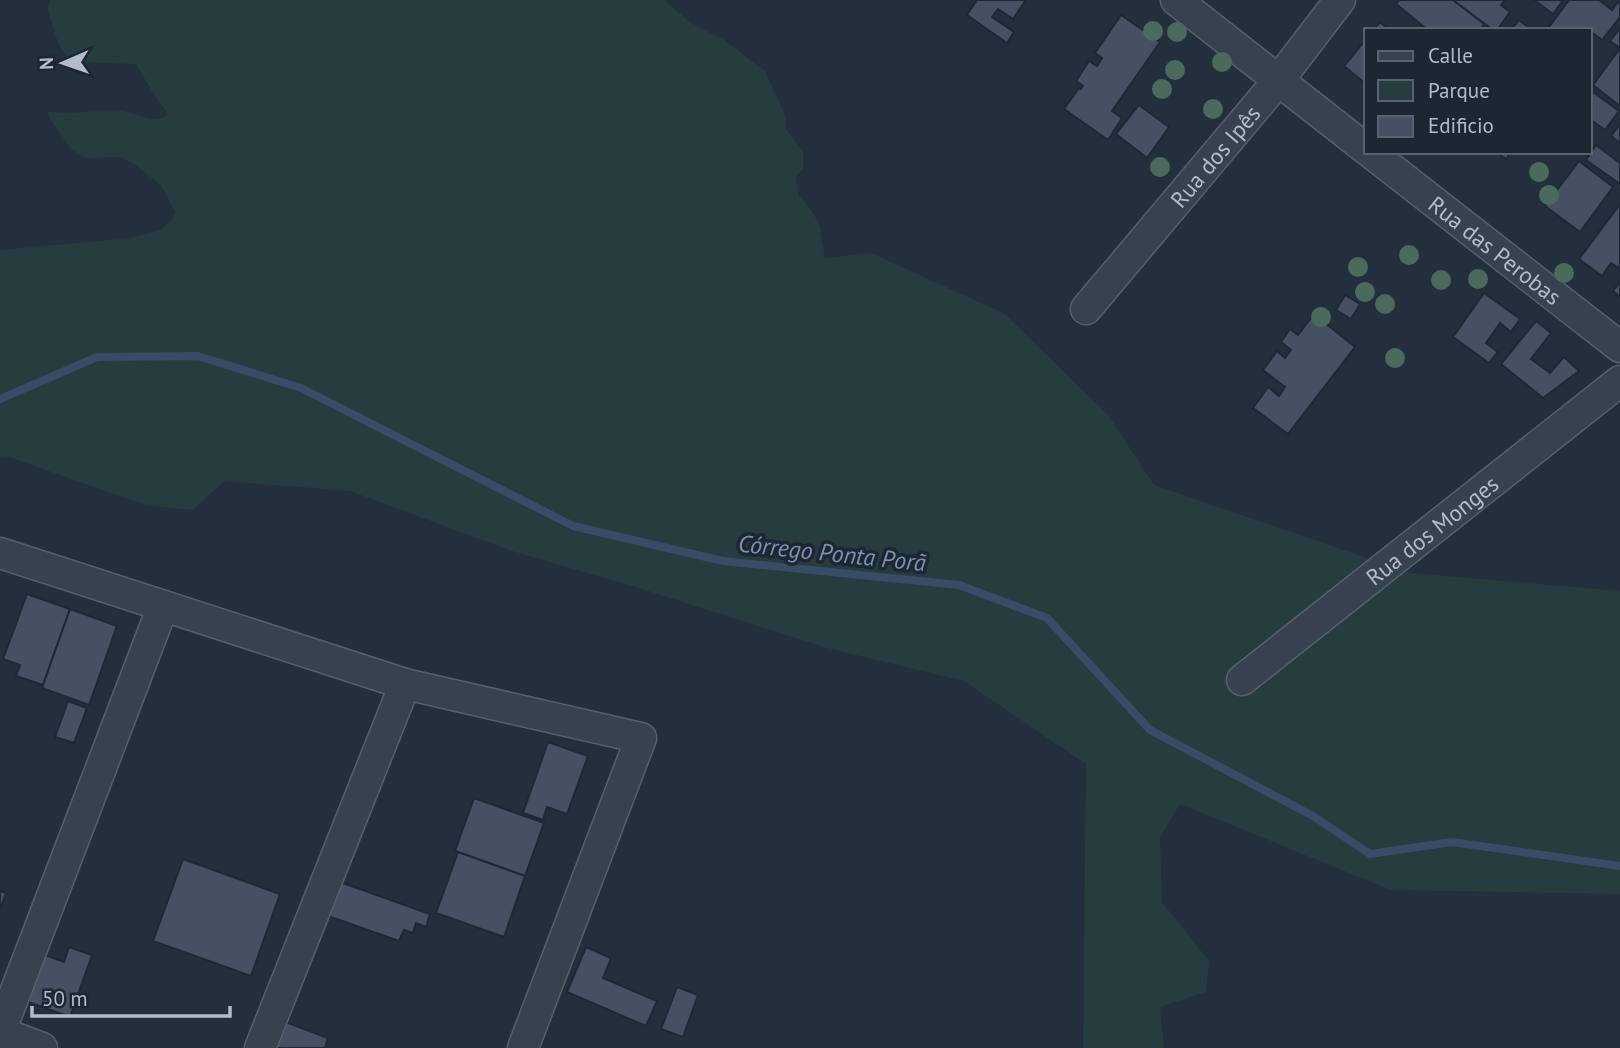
<svg xmlns="http://www.w3.org/2000/svg" width="1620" height="1048" font-family="'PT Sans',sans-serif">
<style>
.green{fill:#263c3f}
.lines{fill:none;stroke-linecap:round;stroke-linejoin:round}
.stream{stroke:#394c67;stroke-width:8}
.building{fill:#455162;stroke:#1f2835;stroke-width:2}
.minor-casing{stroke:#565f6c;stroke-width:33}
.minor{stroke:#38414e;stroke-width:30}
.tree{fill:#4b6a5d}
.labels{text-anchor:middle;dominant-baseline:central;stroke-width:7;stroke-linejoin:round;paint-order:stroke}
.street-label{font-size:23px;fill:#b4bcc9;stroke:#1d2633}
.water-label{font-size:24px;font-style:italic;fill:#7c92b1;stroke:#1d2633}
</style>
<rect width="100%" height="100%" fill="#242f3e"/>
<!-- green -->
<path class="green" d="M 50,0 L 664,0 L 691,23 L 724,40 L 765,71 L 786,117 L 786,129 L 803,152 L 803,169 L 796,177 L 799,196 L 809,207 L 819,223 L 825,258 L 871,253 L 1005,314 L 1108,415 L 1154,485 L 1411,573 L 1620,591 L 1620,894 L 1391,890 L 1180,804 L 1160,837 L 1162,902 L 1209,961 L 1206,992 L 1160,1007 L 1164,1048 L 1083,1048 L 1086,764 L 964,681 L 827,648 L 639,588 L 512,551 L 350,491 L 224,481 L 193,510 L 145,505 L 12,458 L 0,457 L 0,250 L 131,238 L 160,230 L 172,220 L 175,212 L 161,185 L 135,165 L 120,157 L 86,158 L 72,150 L 50,119 L 47,111 C 75,117 105,106 132,113 C 146,117 155,124 168,114 L 153,93 L 136,64 L 81,62 C 61,58 57,41 52,23 C 49,14 46,9 50,0 Z"/>
<g class="lines">
<!-- stream -->
<polyline class="stream" points="0,399 97,357 198,356 301,388 573,526 723,561 959,585 1047,618 1150,730 1313,816 1370,854 1452,842 1620,866"/>
</g>
<!-- building -->
<g class="building">
<polygon points="977,0 1026,0 1013,19 998,9 992,17 1014,32 1007,43 967,15"/>
<polygon points="1399,0 1453,0 1484,24 1480,30 1428,30 1396,4"/>
<polygon points="1453,0 1505,0 1501,5 1510,12 1497,30 1493,30"/>
<polygon points="1534,0 1563,0 1553,14"/>
<polygon points="1569,0 1599,0 1612,10 1618,2 1620,4 1620,17 1602,40 1594,34 1590,39 1590,30 1547,30"/>
<polygon points="1121,15 1160,42 1112,111 1122,118 1108,140 1064,109 1079,88 1081,89 1083,86 1076,81 1089,61 1097,66 1102,58 1095,53"/>
<polygon points="1519,20 1532,30 1511,30"/>
<polygon points="1380,22 1389,30 1373,30"/>
<polygon points="1620,28 1620,106 1593,85 1620,48 1610,41"/>
<polygon points="1366,39 1366,84 1344,66"/>
<polygon points="1590,90 1619,111 1605,130 1590,119"/>
<polygon points="1139,105 1169,127 1147,158 1116,134"/>
<polygon points="1620,124 1620,143 1611,136"/>
<polygon points="1596,145 1620,163 1620,184 1586,160"/>
<polygon points="1497,152 1511,152 1506,159"/>
<polygon points="1579,161 1613,187 1580,232 1545,206"/>
<polygon points="1620,204 1620,269 1611,263 1602,276 1579,259"/>
<polygon points="1620,282 1620,297 1613,291"/>
<polygon points="1484,293 1520,319 1511,332 1500,323 1486,343 1498,352 1489,363 1453,337"/>
<polygon points="1345,295 1360,304 1351,319 1336,310"/>
<polygon points="1314,314 1355,347 1288,434 1253,408 1268,387 1279,396 1285,387 1263,370 1277,351 1285,358 1291,350 1281,342 1290,329 1298,335"/>
<polygon points="1536,321 1551,333 1531,359 1550,373 1564,357 1579,371 1543,398 1501,364"/>
<polygon points="27,594 70,609 43,685 16,676 20,665 3,659"/>
<polygon points="70,609 117,626 89,705 42,688"/>
<polygon points="68,701 87,708 74,743 55,737"/>
<polygon points="548,742 588,756 567,814 547,807 543,820 523,813"/>
<polygon points="474,798 544,823 525,876 455,851"/>
<polygon points="458,852 525,876 504,937 436,913"/>
<polygon points="183,859 280,894 251,976 153,941"/>
<polygon points="340,882 430,914 426,927 416,923 413,933 404,930 399,941 328,916"/>
<polygon points="0,891 6,893 0,910"/>
<polygon points="69,947 92,955 70,1017 25,1001 42,954 64,962"/>
<polygon points="586,947 611,958 603,978 657,1001 646,1026 567,992"/>
<polygon points="677,987 698,995 683,1037 661,1029"/>
<polygon points="283,1021 328,1038 325,1048 273,1048"/>
</g>
<g class="lines">
<defs>
<g id="minor">
<polyline points="1176,0 1366,149"/>
<path id="s1" d="M 1370,152 L 1620,347"/>
<path id="s2" d="M 1086,309 L 1278,81 L 1340,0"/>
<polyline points="0,553 405,684 641,738 523,1048"/>
<path id="s3" d="M 1242,680 L 1620,381"/>
<polyline points="0,1032 163,606"/>
<polyline points="0,1032 42,1048"/>
<polyline points="260,1048 405,684"/>
</g>
</defs>
<!-- minor casing -->
<use href="#minor" class="minor-casing"/>
<!-- minor -->
<use href="#minor" class="minor"/>
</g>
<!-- trees -->
<g class="tree">
<circle cx="1153" cy="31" r="10"/>
<circle cx="1177" cy="32" r="10"/>
<circle cx="1222" cy="62" r="10"/>
<circle cx="1175" cy="70" r="10"/>
<circle cx="1162" cy="89" r="10"/>
<circle cx="1213" cy="109" r="10"/>
<circle cx="1160" cy="167" r="10"/>
<circle cx="1539" cy="172" r="10"/>
<circle cx="1549" cy="195" r="10"/>
<circle cx="1409" cy="255" r="10"/>
<circle cx="1358" cy="267" r="10"/>
<circle cx="1564" cy="273" r="10"/>
<circle cx="1478" cy="279" r="10"/>
<circle cx="1441" cy="280" r="10"/>
<circle cx="1365" cy="292" r="10"/>
<circle cx="1385" cy="304" r="10"/>
<circle cx="1321" cy="317" r="10"/>
<circle cx="1395" cy="358" r="10"/>
</g>
<g class="labels">
<!-- street labels -->
<g class="street-label">
<text stroke="none"><textPath href="#s2" startOffset="200">Rua dos Ipês</textPath></text>
<text stroke="none"><textPath href="#s1" startOffset="159">Rua das Perobas</textPath></text>
<text stroke="none"><textPath href="#s3" startOffset="242">Rua dos Monges</textPath></text>
</g>
<!-- water labels -->
<g class="water-label">
<text transform="translate(832 553) rotate(6)">Córrego Ponta Porã</text>
</g>
</g>
<!-- legend -->
<rect x="1364" y="28" width="228" height="126" fill="#1d2633" stroke="#59626f" stroke-width="2"/>
<rect x="1378" y="51" width="35" height="10" fill="#38414e" stroke="#59626f" stroke-width="2"/>
<text x="1428" y="63" font-size="21" fill="#b4bcc9">Calle</text>
<rect x="1378" y="80" width="35" height="21" fill="#263c3f" stroke="#59626f" stroke-width="2"/>
<text x="1428" y="98" font-size="21" fill="#b4bcc9">Parque</text>
<rect x="1378" y="116" width="35" height="21" fill="#455162" stroke="#59626f" stroke-width="2"/>
<text x="1428" y="133" font-size="21" fill="#b4bcc9">Edificio</text>
<!-- north arrow -->
<g transform="translate(63 63) rotate(268)" stroke="#1d2633" stroke-width="5" paint-order="stroke">
<path d="M0-5L12 26L0 18L-12 26Z" fill="#b4bcc9"/>
<text y="-10" font-size="19" font-weight="bold" text-anchor="middle" fill="#b4bcc9">N</text>
</g>
<!-- scale -->
<path d="M32 1006v10h198v-10" fill="none" stroke="#b4bcc9" stroke-width="3.5"/>
<text x="42" y="1006" font-size="21" fill="#b4bcc9" stroke="#1d2633" stroke-width="5" paint-order="stroke">50 m</text>
</svg>
